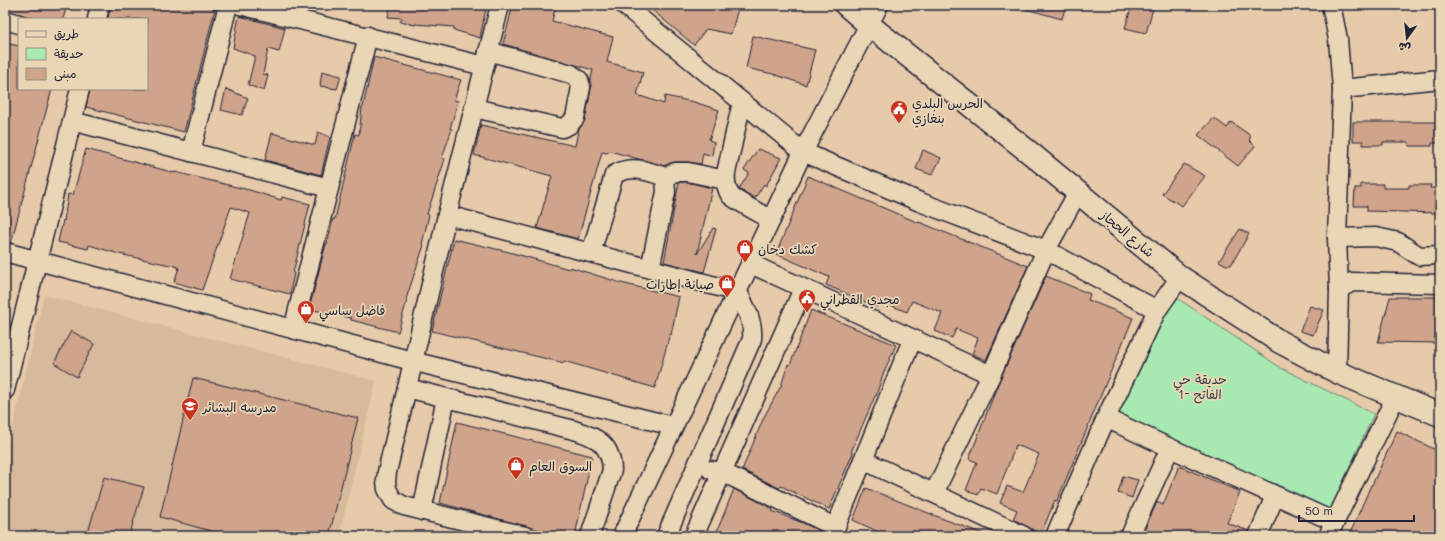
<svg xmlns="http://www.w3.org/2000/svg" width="1445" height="541" font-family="Mali,'Playpen Sans Arabic',sans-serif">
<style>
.built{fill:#d7b99c}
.green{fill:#a8e9b2;stroke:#658676}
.building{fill:#d0a48a;stroke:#22223b}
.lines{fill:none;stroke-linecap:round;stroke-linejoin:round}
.minor-casing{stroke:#22223b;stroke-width:21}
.major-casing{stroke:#22223b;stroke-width:25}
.minor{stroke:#e9d6b4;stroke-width:18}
.major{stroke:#e9d6b4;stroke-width:22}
.labels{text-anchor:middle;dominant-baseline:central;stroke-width:3.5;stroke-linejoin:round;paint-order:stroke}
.poi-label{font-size:13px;fill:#22223b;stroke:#e9d6b4;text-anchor:start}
.street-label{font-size:13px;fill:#22223b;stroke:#e9d6b4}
.park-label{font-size:13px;fill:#36404d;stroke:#e9d6b4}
</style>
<rect width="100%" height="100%" fill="#e6caaa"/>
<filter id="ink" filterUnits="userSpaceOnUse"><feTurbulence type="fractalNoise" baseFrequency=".025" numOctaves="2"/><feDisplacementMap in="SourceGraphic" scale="8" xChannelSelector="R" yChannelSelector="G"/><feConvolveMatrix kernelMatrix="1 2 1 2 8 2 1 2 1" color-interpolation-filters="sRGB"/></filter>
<g filter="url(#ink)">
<!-- built -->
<polygon class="built" points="44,295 376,381 339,536 9,536 5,535 5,461"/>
<!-- green -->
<polygon class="green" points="1174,296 1281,368 1374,414 1329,512 1118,414"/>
<!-- building -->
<g class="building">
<polygon points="5,5 67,5 63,19 37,19 5,10"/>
<polygon points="110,5 216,5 184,132 86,107 90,89 147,89 147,19 108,19"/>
<polygon points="390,5 470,5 486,8 480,38 454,30 454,27 415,24 415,25 400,22 402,18 388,17"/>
<polygon points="513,5 556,5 552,21 613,37 607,62 643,72 637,95 664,104 665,96 694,102 719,110 709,140 714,142 712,156 703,153 701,164 688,162 675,162 664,166 610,151 607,153 602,152 578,239 537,228 552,176 474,155 481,125 575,146 578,131 585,120 591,89 590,82 593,70 503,44"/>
<polygon points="646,5 739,5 731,34 706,29 694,45"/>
<polygon points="1027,5 1066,5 1062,19 1026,9"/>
<polygon points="1132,5 1154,5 1146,33 1125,28"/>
<polygon points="239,16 285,28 279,52 268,49 263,74 268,75 264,91 248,85 255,56 233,48"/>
<polygon points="753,36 815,50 806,85 773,74 746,68"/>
<polygon points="5,43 19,46 19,89 52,89 11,243 5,242"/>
<polygon points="374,57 461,80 454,100 458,101 450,129 452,129 442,158 445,159 427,214 429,215 422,244 424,245 406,299 407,300 398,332 351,320 351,318 309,309 326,244 327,244 333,219 335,219 355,134 359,135 362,107 363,107"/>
<polygon points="322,71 341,76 337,89 320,86"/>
<polygon points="226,89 248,98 242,115 221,110"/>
<polygon points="1214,118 1227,128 1231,122 1251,136 1249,140 1255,146 1238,166 1198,135"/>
<polygon points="1353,122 1440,122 1440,143 1432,143 1432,146 1409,146 1409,142 1383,142 1383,145 1363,145 1363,141 1353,141"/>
<polygon points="318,132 330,137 321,175 265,160 272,133 315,145"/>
<polygon points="86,149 175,173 175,172 253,191 281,200 282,197 310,204 293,273 294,273 290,294 230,279 250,213 231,207 202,290 174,282 179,268 175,266 119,254 89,245 88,249 58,242 63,220 64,221 68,194 73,195"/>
<polygon points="758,149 781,158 766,186 764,184 755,198 739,189 749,173 744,170"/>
<polygon points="923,150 941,158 932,175 916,169"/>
<polygon points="1184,164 1205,176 1182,206 1162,194"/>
<polygon points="808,176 919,223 919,222 1028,266 986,360 972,354 978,338 956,329 952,338 935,331 942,313 912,301 907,312 880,301 877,307 826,285 829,277 776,254"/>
<polygon points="679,182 687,182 712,188 697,254 713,228 716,229 704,272 664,262"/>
<polygon points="1361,184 1383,184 1383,188 1409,188 1409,185 1431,185 1430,188 1438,188 1438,213 1367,211 1367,206 1354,206 1355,188 1361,188"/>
<polygon points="1240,229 1249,234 1231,265 1226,265 1219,261"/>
<polygon points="454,239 509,252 569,269 570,267 621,283 679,297 671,335 670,334 655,388 564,361 564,363 432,331"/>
<polygon points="1046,276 1090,294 1088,300 1133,318 1057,501 1055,500 1041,534 1013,519 1017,510 1000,503 1007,486 1023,492 1039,454 1016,445 997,494 981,488 978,495 966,490 977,462 969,459 998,384"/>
<polygon points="1390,297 1440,297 1440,343 1378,342"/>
<polygon points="1310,306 1324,310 1313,335 1300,331"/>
<polygon points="811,310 896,345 883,374 876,396 875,396 851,452 853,453 829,509 781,486 779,488 742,470 764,417 781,386 788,364 790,365"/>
<polygon points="71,331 94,344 77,377 54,363"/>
<polygon points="193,378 358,418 329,536 229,536 160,517"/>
<polygon points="457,422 592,456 575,536 562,536 440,503"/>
<polygon points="1397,431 1440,452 1440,536 1349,536 1371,485 1372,485"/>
<polygon points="1179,466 1240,492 1227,523 1249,531 1248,536 1152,536 1146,530 1146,526 1157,502 1163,505"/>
<polygon points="1123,476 1138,480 1132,498 1118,493"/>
<polygon points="104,477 144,487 129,536 87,536"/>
<polygon points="866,488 946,520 984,534 984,536 887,536 853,520"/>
<polygon points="734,489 771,508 773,509 772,511 803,523 822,532 822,536 715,536"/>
</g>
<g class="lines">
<defs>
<g id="minor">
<polyline points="240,5 484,66"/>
<path d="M 500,5 L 447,215 L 407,388 L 574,430 C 597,437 611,444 612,470 L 590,536"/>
<polyline points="624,5 803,152 920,202 1046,250 1157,310"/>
<polyline points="1331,5 1338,39 1342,89 1337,238 1339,289 1337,372"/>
<polyline points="97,19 100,5"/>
<polyline points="5,20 19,24"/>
<polyline points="1342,89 1440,79"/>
<path d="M 742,102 L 726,173 C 725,181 726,188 730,195 C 734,200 764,215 771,220"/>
<polyline points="474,108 562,128 569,125 575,118 581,87 579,80 571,74 488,51"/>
<polyline points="72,121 329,188"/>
<polyline points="191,152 228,5"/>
<polyline points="665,177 675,172 688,172 725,180"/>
<path d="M 447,215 L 738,292 C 745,307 754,321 752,339 L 666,536"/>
<polyline points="1337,238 1376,237 1398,242 1419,256 1440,255"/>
<polyline points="5,252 412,361 673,426"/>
<path d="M 591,253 L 614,175 C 630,164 648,171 665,177 L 666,192 L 663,206 L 650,269"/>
<polyline points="751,264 991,375"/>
<polyline points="1339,289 1352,282 1440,284"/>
<polyline points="293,329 368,36"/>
<polyline points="407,388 387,472 386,481 387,489 393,500 404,506 525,536"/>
<polyline points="5,390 80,89"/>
<polyline points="1106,418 1170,448 1335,522"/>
<polyline points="863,460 1024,536"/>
<polyline points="711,470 722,472 835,527"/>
<polyline points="934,493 991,375 1046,250 1078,192"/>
<polyline points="422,511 446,398"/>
<polyline points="622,536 803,152 879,5"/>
<polyline points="694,536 803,289"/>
<polyline points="832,536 912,340"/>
<polyline points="1055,536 1106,418 1157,310 1180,277"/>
<polyline points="1130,536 1170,448"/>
<polyline points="1258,536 1275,496"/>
<polyline points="1328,536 1395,398"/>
</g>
<polyline id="major" points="846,5 868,24 1034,156 1180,277 1280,342 1337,372 1440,415"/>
</defs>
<!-- minor casing -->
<use href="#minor" class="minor-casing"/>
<!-- major casing -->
<use href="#major" class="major-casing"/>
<!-- minor -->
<use href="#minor" class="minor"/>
<!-- major -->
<use href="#major" class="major"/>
</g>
</g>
<!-- icons -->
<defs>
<symbol id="civic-pin" viewBox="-11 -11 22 30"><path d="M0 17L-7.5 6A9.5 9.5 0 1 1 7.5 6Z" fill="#c8321e" stroke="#e9d6b4"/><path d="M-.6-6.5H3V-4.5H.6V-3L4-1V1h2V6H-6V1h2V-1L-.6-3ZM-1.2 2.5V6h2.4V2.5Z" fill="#fff"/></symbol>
<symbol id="shop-pin" viewBox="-11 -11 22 30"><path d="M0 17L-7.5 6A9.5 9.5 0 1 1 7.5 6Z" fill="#c8321e" stroke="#e9d6b4"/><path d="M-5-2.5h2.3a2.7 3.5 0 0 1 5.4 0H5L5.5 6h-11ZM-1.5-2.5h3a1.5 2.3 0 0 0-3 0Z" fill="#fff"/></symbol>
<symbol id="school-pin" viewBox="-11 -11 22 30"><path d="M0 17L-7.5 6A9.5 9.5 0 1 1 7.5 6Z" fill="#c8321e" stroke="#e9d6b4"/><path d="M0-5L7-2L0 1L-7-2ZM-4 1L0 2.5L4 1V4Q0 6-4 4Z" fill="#fff"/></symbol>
</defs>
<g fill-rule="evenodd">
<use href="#civic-pin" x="889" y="99" width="20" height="27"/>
<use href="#shop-pin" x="735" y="238" width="20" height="27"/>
<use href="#shop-pin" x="717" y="273" width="20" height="27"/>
<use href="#civic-pin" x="797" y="288" width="20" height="27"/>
<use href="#shop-pin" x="296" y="299" width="20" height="27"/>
<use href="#school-pin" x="180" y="396" width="20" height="27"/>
<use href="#shop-pin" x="506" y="455" width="20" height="27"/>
</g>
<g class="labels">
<!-- poi labels -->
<g class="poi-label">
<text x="912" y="102">الحرس البلدي<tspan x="912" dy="15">بنغازي</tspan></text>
<text x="758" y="248">كشك دخان</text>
<text x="714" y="283" text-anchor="end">صيانة إطارات</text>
<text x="820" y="298">مجدي القطراني</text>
<text x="319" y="309">فاضل ساسي</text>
<text x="203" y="406">مدرسه البشائر</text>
<text x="529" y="465">السوق العام</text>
</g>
<!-- street labels -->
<g class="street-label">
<text transform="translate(1128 233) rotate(40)">شارع الحجاز</text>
</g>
<!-- park labels -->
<g class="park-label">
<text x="1200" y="378">حديقة حي<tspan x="1200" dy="15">الفاتح -1</tspan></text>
</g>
</g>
<!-- margin -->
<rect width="1445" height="541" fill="none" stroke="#e9d6b4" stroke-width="20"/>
<rect x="10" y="10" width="1425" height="521" fill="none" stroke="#22223b" stroke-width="1.5" filter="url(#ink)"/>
<!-- legend -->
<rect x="18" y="18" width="130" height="72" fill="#e9d6b4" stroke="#998e84"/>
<rect x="26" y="31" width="20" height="6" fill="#e9d6b4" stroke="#998e84"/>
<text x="54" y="38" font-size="12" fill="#22223b">طريق</text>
<rect x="26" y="48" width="20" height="12" fill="#a8e9b2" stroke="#998e84"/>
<text x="54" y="58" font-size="12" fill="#22223b">حديقة</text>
<rect x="26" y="68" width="20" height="12" fill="#d0a48a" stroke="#998e84"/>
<text x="54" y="78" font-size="12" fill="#22223b">مبنى</text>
<!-- north arrow -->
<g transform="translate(1407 38) rotate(195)" stroke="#e9d6b4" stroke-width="3" paint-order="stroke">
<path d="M0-3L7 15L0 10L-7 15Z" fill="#22223b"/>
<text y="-6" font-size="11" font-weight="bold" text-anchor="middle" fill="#22223b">ش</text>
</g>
<!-- scale -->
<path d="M1299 515v6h115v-6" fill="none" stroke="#22223b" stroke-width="2"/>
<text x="1305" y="515" font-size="12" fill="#22223b" stroke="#e9d6b4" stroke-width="3" paint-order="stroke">50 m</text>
</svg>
